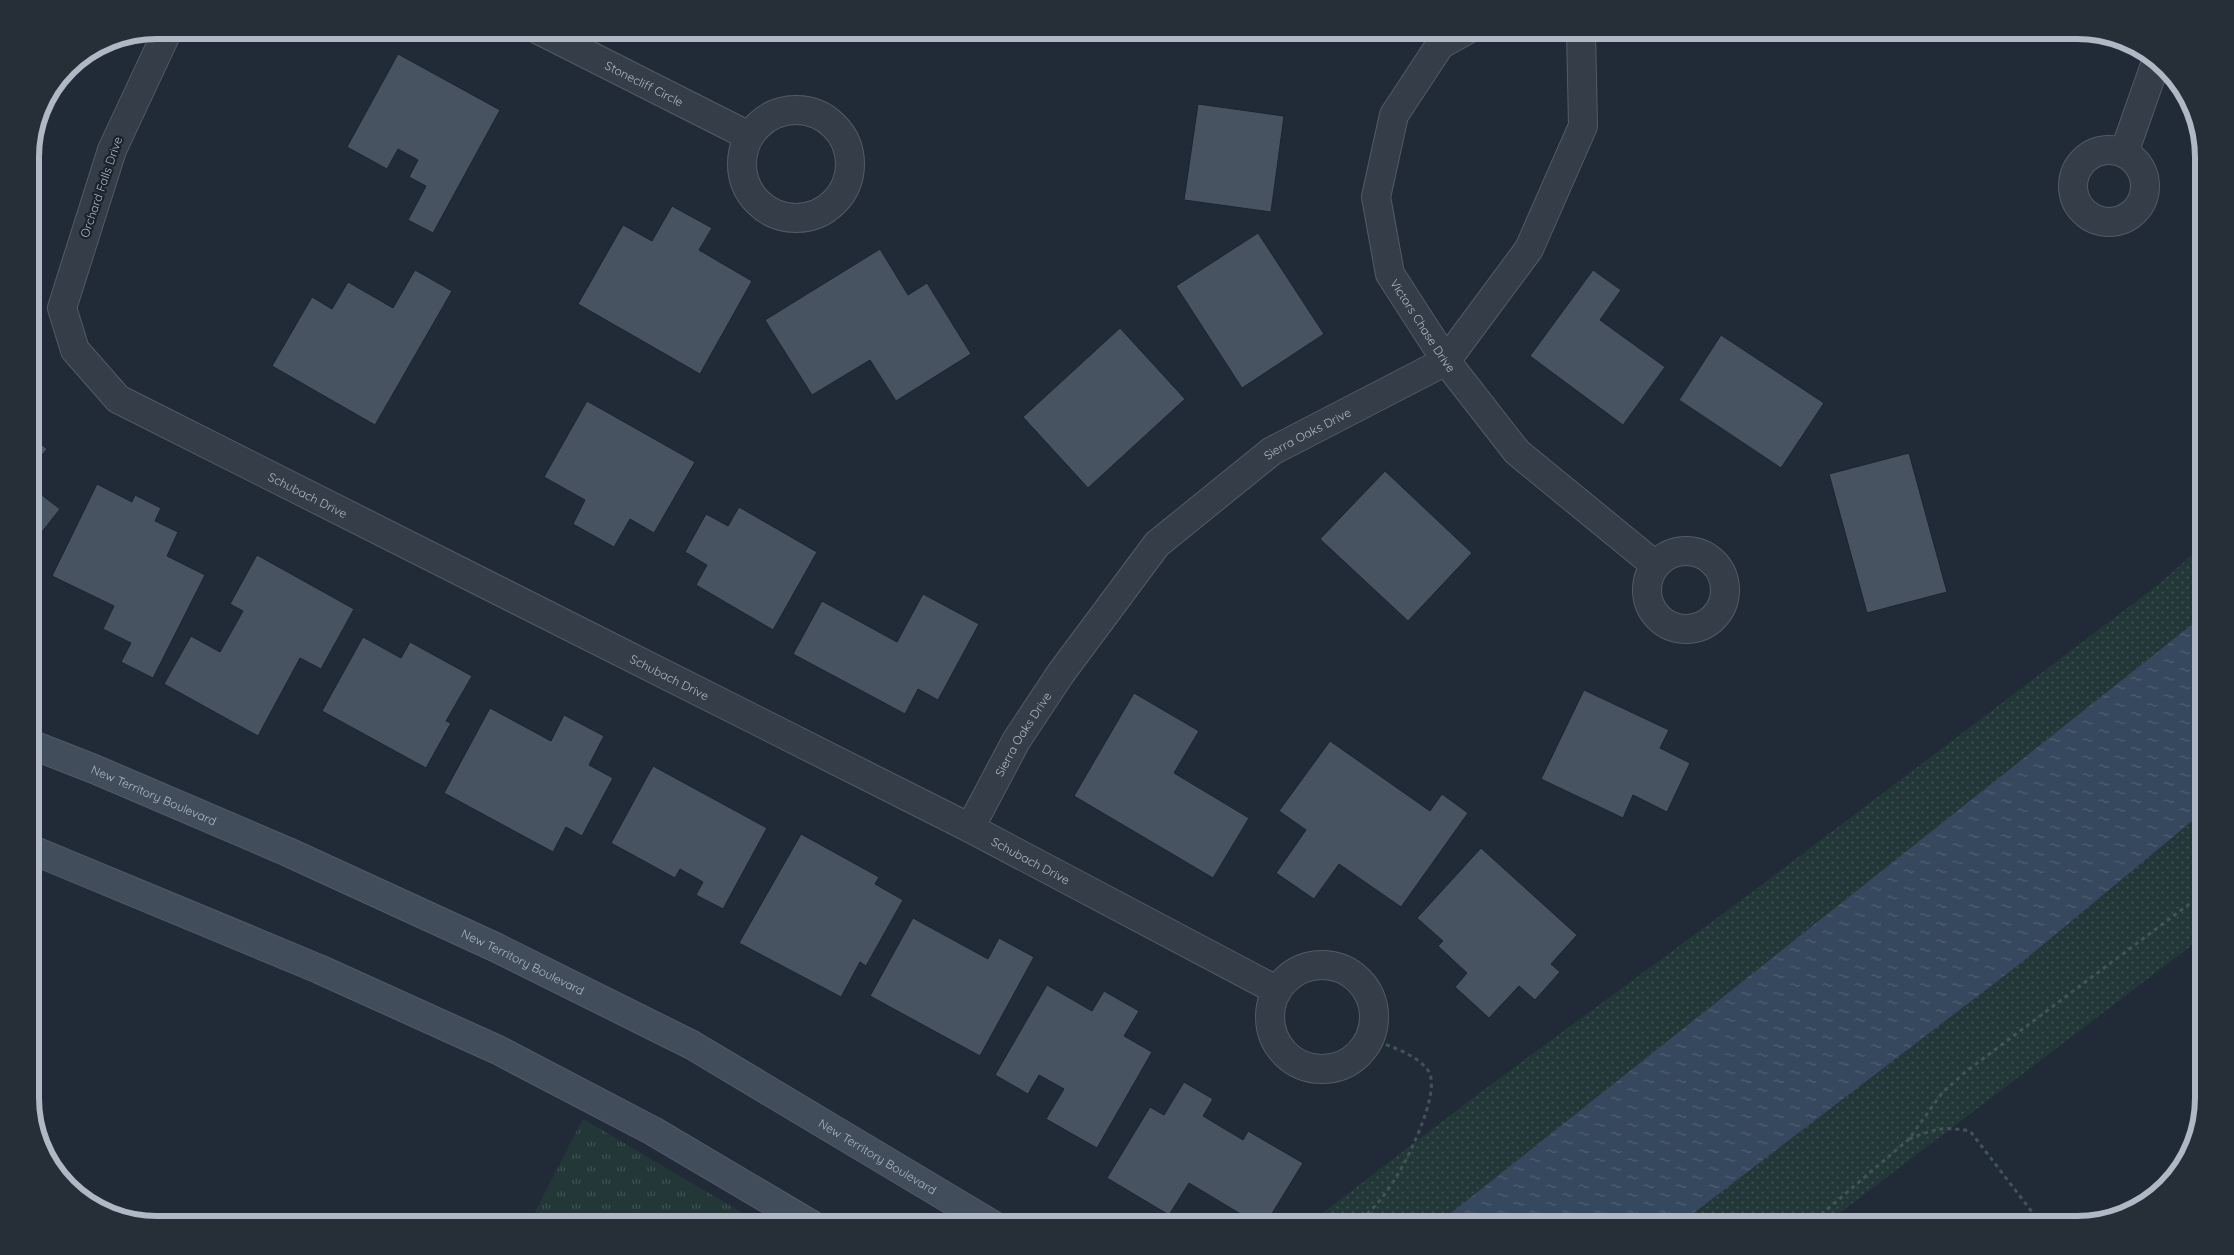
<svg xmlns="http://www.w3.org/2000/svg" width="2234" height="1255" font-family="Quicksand,sans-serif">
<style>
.grass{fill:url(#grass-dots)}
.park{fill:url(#park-tufts)}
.water{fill:url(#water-ripples)}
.building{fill:#475361;stroke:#1c242e}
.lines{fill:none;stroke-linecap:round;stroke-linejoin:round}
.minor-casing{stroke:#525b65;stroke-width:30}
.secondary-casing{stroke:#525b65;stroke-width:30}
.path{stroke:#405456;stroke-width:3;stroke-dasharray:4 4;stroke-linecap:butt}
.minor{stroke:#343d48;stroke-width:28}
.secondary{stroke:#424d5b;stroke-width:28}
.labels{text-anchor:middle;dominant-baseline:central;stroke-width:4.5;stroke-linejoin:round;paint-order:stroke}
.street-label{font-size:12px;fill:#afb8c4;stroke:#1a222c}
.rim{fill:none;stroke:#afb8c4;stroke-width:6}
</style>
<defs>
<pattern id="grass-dots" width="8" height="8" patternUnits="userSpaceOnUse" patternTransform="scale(1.25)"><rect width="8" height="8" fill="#233738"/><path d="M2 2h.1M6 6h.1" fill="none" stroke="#405253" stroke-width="1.8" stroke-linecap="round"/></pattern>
<pattern id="park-tufts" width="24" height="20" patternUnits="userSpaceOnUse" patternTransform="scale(1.25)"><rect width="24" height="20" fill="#233738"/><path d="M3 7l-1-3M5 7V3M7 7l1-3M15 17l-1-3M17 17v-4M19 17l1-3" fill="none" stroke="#405253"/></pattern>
<pattern id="water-ripples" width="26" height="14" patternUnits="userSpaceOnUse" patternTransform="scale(1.25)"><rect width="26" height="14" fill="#35485e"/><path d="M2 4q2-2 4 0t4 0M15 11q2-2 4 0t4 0" fill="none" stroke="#506073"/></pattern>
</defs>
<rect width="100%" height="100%" fill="#212b37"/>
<!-- grass -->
<polygon class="grass" points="2204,544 2204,936 1824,1225 1307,1225 1477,1095 1751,893 2158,585"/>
<!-- park -->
<polygon class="park" points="583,1119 763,1225 545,1225 535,1212"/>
<!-- water -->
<polygon class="water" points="2204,615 2204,811 2021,963 1678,1225 1436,1225"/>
<!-- building -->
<g class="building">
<polygon points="813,30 839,30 833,41"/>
<polygon points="398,54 500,110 433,233 408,220 426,186 409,177 418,160 398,149 387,169 347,147"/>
<polygon points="1198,104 1284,116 1271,212 1184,200"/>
<polygon points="672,206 712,228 699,250 752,281 700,374 578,304 623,225 652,241"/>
<polygon points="1258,233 1324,334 1242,388 1176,286"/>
<polygon points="880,249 908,295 927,283 971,354 896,401 870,360 812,395 765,320"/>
<polygon points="415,270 452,291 375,425 272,366 312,297 332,309 348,282 393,308"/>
<polygon points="1593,270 1621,290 1600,320 1665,367 1623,425 1530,356"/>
<polygon points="1120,328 1185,399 1088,488 1023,417"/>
<polygon points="1721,335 1824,403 1781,468 1679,400"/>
<polygon points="587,401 695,462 654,533 630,519 614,547 573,524 585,500 544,477"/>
<polygon points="30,435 47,449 30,470"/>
<polygon points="1909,453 1947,592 1867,613 1829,474"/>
<polygon points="1385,471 1472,553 1408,621 1320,539"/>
<polygon points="97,484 132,502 135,495 161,508 155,521 178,532 167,556 205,575 153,678 121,662 131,643 103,629 114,606 52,576"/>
<polygon points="30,486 60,509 30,547"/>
<polygon points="739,507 817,552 773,630 696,585 707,565 685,552 706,514 728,526"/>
<polygon points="257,555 354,609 321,669 300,658 258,736 164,684 191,636 220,652 243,611 230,604"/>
<polygon points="923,594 979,624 938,700 918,689 905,714 793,654 822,601 897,642"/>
<polygon points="363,637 401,658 410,642 472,676 446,721 451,723 426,768 322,711"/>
<polygon points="1584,690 1669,730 1660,748 1690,763 1667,812 1633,795 1623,818 1541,779"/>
<polygon points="1134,693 1199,731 1174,773 1249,818 1213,878 1074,796"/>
<polygon points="490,708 551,741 564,715 604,736 589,765 613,778 582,836 566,827 553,852 444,793"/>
<polygon points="1330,741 1430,811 1442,794 1468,813 1401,907 1339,864 1314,899 1276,873 1306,830 1279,811"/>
<polygon points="653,766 767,828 723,909 696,895 703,882 680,869 675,878 611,843"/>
<polygon points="801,834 879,877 875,884 903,900 866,966 860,962 841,997 739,943"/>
<polygon points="1481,848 1577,935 1551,964 1560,972 1535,1000 1519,986 1489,1018 1455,987 1467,973 1438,946 1443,941 1417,918"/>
<polygon points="913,918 988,959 999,938 1034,957 980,1056 870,996"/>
<polygon points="1047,985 1092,1011 1104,991 1139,1011 1124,1036 1152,1052 1097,1148 1046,1119 1064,1089 1039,1075 1028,1094 995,1075"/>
<polygon points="1184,1082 1213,1099 1203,1116 1243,1140 1248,1131 1303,1163 1265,1225 1259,1225 1189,1183 1169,1215 1107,1178 1150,1107 1164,1115"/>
</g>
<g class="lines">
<defs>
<g id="minor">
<path id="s1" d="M 168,30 L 112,150 L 62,308 L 75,350 L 118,399 L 970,828 L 1276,990"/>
<path id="s2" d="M 539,30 L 749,136"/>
<path id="s3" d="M 1467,30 L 1440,45 L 1394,115 L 1376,197 L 1390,274 L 1446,361 L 1517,452 L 1655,565"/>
<circle cx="796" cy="164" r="54"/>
<circle cx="2109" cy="186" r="36"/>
<polyline points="2124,153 2156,62"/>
<circle cx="1686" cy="590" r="39"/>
<path id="s4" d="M 970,828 L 1016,741 L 1061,673 L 1157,544 L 1272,451 L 1446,361 L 1529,249 L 1583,126 L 1581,30"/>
<circle cx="1322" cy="1017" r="52"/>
</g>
<g id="secondary">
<path id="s5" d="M 30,744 L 94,769 L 288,852 L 495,947 L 692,1045 L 993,1225"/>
<polyline points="30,849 319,969 498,1050 653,1131 812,1225"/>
</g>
</defs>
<!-- minor casing -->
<use href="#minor" class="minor-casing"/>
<!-- secondary casing -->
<use href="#secondary" class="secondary-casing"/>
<!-- path -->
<g class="path">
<path d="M 1909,1139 C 1935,1129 1943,1126 1970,1131 L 2042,1225"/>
<path d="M 1355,1225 C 1369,1213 1381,1201 1391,1185 C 1405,1166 1441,1094 1429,1072 C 1418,1054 1388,1046 1369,1038"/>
<polyline points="1809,1225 1909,1139 1942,1093 1964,1073 2204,893"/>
</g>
<!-- minor -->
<use href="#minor" class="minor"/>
<!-- secondary -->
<use href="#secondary" class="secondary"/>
</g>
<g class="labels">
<!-- street labels -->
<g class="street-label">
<text stroke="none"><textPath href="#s2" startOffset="118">Stonecliff Circle</textPath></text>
<text transform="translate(101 187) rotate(-71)">Orchard Falls Drive</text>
<text stroke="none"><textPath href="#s3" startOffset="338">Victors Chase Drive</textPath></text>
<text stroke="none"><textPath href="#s4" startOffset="528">Sierra Oaks Drive</textPath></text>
<text stroke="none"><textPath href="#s1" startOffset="620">Schubach Drive</textPath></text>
<text stroke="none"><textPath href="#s1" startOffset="1025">Schubach Drive</textPath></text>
<text stroke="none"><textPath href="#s4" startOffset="108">Sierra Oaks Drive</textPath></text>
<text stroke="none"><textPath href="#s5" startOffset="134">New Territory Boulevard</textPath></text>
<text stroke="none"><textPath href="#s1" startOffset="1430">Schubach Drive</textPath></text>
<text stroke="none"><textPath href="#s5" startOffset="539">New Territory Boulevard</textPath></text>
<text stroke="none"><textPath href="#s5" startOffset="944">New Territory Boulevard</textPath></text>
</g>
</g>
<!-- crop -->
<path d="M0 0H2234V1255H0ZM157 39H2077A118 118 0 0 1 2195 157V1098A118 118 0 0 1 2077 1216H157A118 118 0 0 1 39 1098V157A118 118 0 0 1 157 39Z" fill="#262e38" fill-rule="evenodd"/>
<path class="rim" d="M157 39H2077A118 118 0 0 1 2195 157V1098A118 118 0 0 1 2077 1216H157A118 118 0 0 1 39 1098V157A118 118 0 0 1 157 39Z"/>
</svg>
